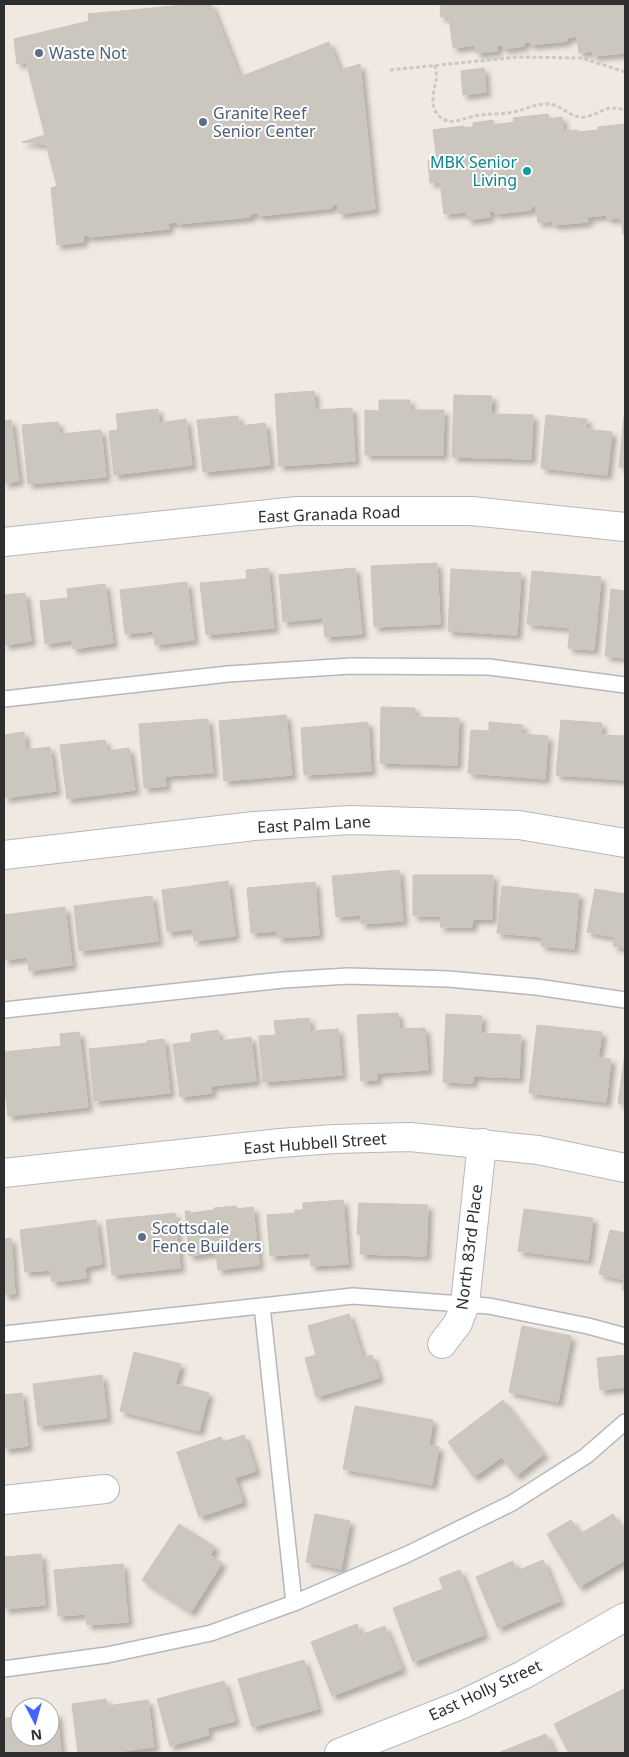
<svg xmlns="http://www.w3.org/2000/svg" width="629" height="1757" font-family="'Noto Sans',sans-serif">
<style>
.building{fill:#cbc7bf;stroke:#cbc5ba;filter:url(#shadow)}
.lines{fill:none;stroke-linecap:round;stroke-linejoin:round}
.lane-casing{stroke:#b4b7c1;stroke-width:18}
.street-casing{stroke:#b4b7c1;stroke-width:30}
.path{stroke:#c9c9c9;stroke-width:3;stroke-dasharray:4 2.5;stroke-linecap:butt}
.lane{stroke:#fff;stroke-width:15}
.street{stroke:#fff;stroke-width:28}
.service-dot{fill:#5c6f8a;stroke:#fff;stroke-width:2}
.culture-dot{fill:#0f9aa8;stroke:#fff;stroke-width:2}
.labels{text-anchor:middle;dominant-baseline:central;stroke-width:4;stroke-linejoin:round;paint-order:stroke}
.service-label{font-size:16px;fill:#4e5e75;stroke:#fff;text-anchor:start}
.culture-label{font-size:16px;fill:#0d838f;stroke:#fff;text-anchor:end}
.street-label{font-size:16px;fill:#2e2e2e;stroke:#fff}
</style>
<defs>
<filter id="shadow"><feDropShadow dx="4.5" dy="4.5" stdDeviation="2.5" flood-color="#0004"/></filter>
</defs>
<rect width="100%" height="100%" fill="#efe9e1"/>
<!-- building -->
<g class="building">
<polygon points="195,4 211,4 240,77 329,42 340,70 360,64 375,209 339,214 338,204 332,205 332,208 259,216 259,213 250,214 250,217 178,224 177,222 168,223 169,229 89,237 89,235 83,236 83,242 57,245 51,188 57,186 46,144 22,142 45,135 26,62 17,64 14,39 89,21 88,14"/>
<polygon points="440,4 625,4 625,53 593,56 592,51 579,53 577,36 567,38 567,41 531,45 531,42 524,42 524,46 504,49 503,45 497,45 497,51 476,53 475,45 453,48 449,17 441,17"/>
<polygon points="484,68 486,92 463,95 461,71"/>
<polygon points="548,114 549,119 562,117 563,131 577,130 578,132 598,130 598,127 625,124 625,234 623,234 621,218 607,219 607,215 587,217 588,222 553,225 552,221 538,223 536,206 531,207 531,210 495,214 495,211 489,211 490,217 468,220 467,212 444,214 440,182 430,183 428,161 437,160 433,130 464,126 464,128 473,127 473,123 493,120 494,125 514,122 513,118"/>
<polygon points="314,391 315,410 352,408 355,461 279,466 275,394"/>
<polygon points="454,395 492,396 491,414 533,415 531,459 452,457"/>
<polygon points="379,400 410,400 410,410 444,410 443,455 365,455 365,410 379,411"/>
<polygon points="158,409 159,423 186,419 192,465 114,475 109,431 118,430 116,414"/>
<polygon points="546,415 587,419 586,429 612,432 607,475 541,468"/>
<polygon points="238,416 239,426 265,423 270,465 203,472 197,420"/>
<polygon points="624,417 625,417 625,468 619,467"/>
<polygon points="11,420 19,481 4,483 4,421"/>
<polygon points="58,422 59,434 101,430 106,477 28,484 22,425"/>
<polygon points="437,563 440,624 374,627 371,566"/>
<polygon points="268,568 274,628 206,635 200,583 247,579 246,570"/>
<polygon points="355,568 362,634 325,637 323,618 283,622 279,575"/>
<polygon points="451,569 521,573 517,635 448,631"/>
<polygon points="532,571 601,577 594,650 568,648 570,628 527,624"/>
<polygon points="187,582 194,640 155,645 153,631 125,634 120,590"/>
<polygon points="105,584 113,643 73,649 72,640 45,644 40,601 68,598 67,589"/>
<polygon points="611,589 625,591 625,658 605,656"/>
<polygon points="25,593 31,641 4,645 4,595"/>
<polygon points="381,707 415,708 415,717 459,718 457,765 380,763"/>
<polygon points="286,715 292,775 224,781 219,721"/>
<polygon points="208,719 213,773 165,776 166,786 144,788 139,724"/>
<polygon points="561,720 602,723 601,735 625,736 625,780 556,775"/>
<polygon points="368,722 371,771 304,775 301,728"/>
<polygon points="489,722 523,725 522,734 548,736 545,779 468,773 471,730 489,731"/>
<polygon points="24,732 26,750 50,747 56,791 4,798 4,735"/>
<polygon points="105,740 107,751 129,748 135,790 67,799 60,745"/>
<polygon points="399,870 403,921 361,924 361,915 336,917 332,876"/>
<polygon points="413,875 493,875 492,919 473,919 472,927 440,927 441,916 413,916"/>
<polygon points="228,881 235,936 194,941 192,929 167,932 162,890"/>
<polygon points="315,882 319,935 278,938 277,931 251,933 247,888"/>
<polygon points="502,886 579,894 574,949 541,946 542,937 497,933"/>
<polygon points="595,889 625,894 625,948 613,946 615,937 587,932"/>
<polygon points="152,896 158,941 79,951 74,906"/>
<polygon points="65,907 72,965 29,971 27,957 4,960 4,915"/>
<polygon points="398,1013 399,1029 425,1028 428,1070 377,1073 377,1080 361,1081 357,1015"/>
<polygon points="446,1014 482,1016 481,1033 521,1035 519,1078 473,1076 473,1083 443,1082"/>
<polygon points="309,1018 310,1031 338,1029 342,1075 263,1082 259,1036 276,1035 274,1021"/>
<polygon points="537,1025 602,1032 598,1058 611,1059 606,1102 529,1093"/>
<polygon points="218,1030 219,1041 251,1037 256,1081 211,1086 212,1093 180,1097 173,1044 191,1042 191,1034"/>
<polygon points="79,1032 88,1107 8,1116 4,1081 4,1052 61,1046 60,1034"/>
<polygon points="164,1039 170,1093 94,1101 89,1049 147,1043 147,1041"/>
<polygon points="625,1053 625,1104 618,1103"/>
<polygon points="343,1200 348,1264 311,1266 310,1253 270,1256 267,1215 295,1213 295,1210 303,1210 303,1203"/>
<polygon points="359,1203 428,1205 426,1256 360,1254 361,1235 357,1234"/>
<polygon points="236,1206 237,1209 253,1207 259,1265 218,1270 216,1252 189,1256 185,1211 190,1211 190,1213 214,1210 214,1208"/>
<polygon points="524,1209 593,1218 588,1260 518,1251"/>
<polygon points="175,1213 180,1268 112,1275 106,1220"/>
<polygon points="96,1220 102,1264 85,1267 86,1278 52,1282 50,1270 25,1272 20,1230"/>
<polygon points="610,1230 625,1233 625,1290 622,1290 625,1280 599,1274"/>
<polygon points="11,1238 15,1294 4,1295 4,1239"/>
<polygon points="349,1314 363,1358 372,1355 379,1378 316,1397 305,1358 316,1355 308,1326"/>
<polygon points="522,1326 571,1336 558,1402 509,1392"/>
<polygon points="134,1352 181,1364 175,1384 209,1393 199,1431 120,1411"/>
<polygon points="625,1355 625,1387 600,1390 597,1358"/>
<polygon points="102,1375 107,1418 38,1426 33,1384"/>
<polygon points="22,1393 28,1446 4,1449 4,1395"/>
<polygon points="503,1400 544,1454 516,1476 502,1457 474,1477 448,1442"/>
<polygon points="355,1406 433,1420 429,1445 439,1447 432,1485 343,1469"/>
<polygon points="244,1435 256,1471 235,1478 243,1502 199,1517 177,1452 221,1437 223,1442"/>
<polygon points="315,1514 350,1521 341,1569 306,1562"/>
<polygon points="613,1514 625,1534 625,1560 579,1587 547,1534 571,1520 580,1534"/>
<polygon points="179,1524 215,1547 210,1555 222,1563 191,1612 142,1580"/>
<polygon points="41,1554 45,1605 4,1609 4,1557"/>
<polygon points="543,1560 560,1601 498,1628 476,1577 513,1561 517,1571"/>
<polygon points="123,1564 128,1622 87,1625 86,1614 58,1616 54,1570"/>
<polygon points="460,1570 484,1635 413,1662 393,1608 443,1589 439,1578"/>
<polygon points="357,1624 361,1635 385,1626 402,1669 332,1696 311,1642"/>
<polygon points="304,1660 318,1709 252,1727 238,1679"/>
<polygon points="224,1681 235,1721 207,1728 209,1735 170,1746 157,1699"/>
<polygon points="624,1689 625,1750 619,1753 569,1753 554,1724"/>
<polygon points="106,1699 107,1706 148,1700 154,1747 107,1753 78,1753 72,1704"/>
<polygon points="57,1713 61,1753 4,1753 4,1718 20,1717 20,1737 50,1737 50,1714"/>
<polygon points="546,1734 554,1753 498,1753"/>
</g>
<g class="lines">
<defs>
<g id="lane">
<polyline points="4,699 228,674 351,666 489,667 625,685"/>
<polyline points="4,1010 283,980 348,976 448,979 537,987 625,1000"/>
<polyline points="262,1306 294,1603"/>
<polyline points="4,1334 353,1296 489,1306 588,1326 625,1336"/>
<polyline points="4,1669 107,1655 211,1633 294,1603 408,1554 512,1503 586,1456 625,1422"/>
</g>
<g id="street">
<polyline points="4,542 297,511 472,511 625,527"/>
<polyline points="4,855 254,826 351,820 519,825 625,843"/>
<polyline points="4,1173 280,1143 334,1139 410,1137 538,1150 625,1168"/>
<polyline points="442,1344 458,1323 465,1304 482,1143"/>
<polyline points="4,1500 105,1489"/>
<polyline points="339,1753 463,1704 523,1675 625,1617"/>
</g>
</defs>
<!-- lane casing -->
<use href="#lane" class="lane-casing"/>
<!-- street casing -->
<use href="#street" class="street-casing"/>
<!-- path -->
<g class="path">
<path d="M 435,65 C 436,70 437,75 436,80 C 434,92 429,105 439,116 C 451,127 462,118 475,116 C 488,113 500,115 513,112 C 524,110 535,104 546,104 C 561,103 570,119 585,117 C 602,114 603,104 625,110"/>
<polyline points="390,70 518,57 582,58 625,72"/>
</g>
<!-- lane -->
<use href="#lane" class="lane"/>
<!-- street -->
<use href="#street" class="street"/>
</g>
<!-- markers -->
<g class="service-dot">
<circle cx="39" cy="53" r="5"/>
<circle cx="203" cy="122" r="5"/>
<circle cx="142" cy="1237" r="5"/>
</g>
<circle class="culture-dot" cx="527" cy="171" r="5"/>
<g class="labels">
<!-- service labels -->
<g class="service-label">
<text x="49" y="53">Waste Not</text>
<text x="213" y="113">Granite Reef<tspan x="213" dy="18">Senior Center</tspan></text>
<text x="152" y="1228">Scottsdale<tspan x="152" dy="18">Fence Builders</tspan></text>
</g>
<!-- culture labels -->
<g class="culture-label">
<text x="517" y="162">MBK Senior<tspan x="517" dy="18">Living</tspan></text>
</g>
<!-- street labels -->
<g class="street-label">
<text transform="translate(329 514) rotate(-2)">East Granada Road</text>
<text transform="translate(314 824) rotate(-3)">East Palm Lane</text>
<text transform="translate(315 1143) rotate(-4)">East Hubbell Street</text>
<text transform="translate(469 1247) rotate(-83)">North 83rd Place</text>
<text transform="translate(485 1690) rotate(-25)">East Holly Street</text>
</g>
</g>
<!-- border -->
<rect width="629" height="1757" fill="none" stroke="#2e2e2e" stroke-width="10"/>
<!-- north arrow -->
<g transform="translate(35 1722) rotate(174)"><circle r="24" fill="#ffffff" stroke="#ababab"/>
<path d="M0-4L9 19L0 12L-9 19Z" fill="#4264fb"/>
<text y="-8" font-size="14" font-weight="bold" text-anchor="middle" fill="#2e2e2e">N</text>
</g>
</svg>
